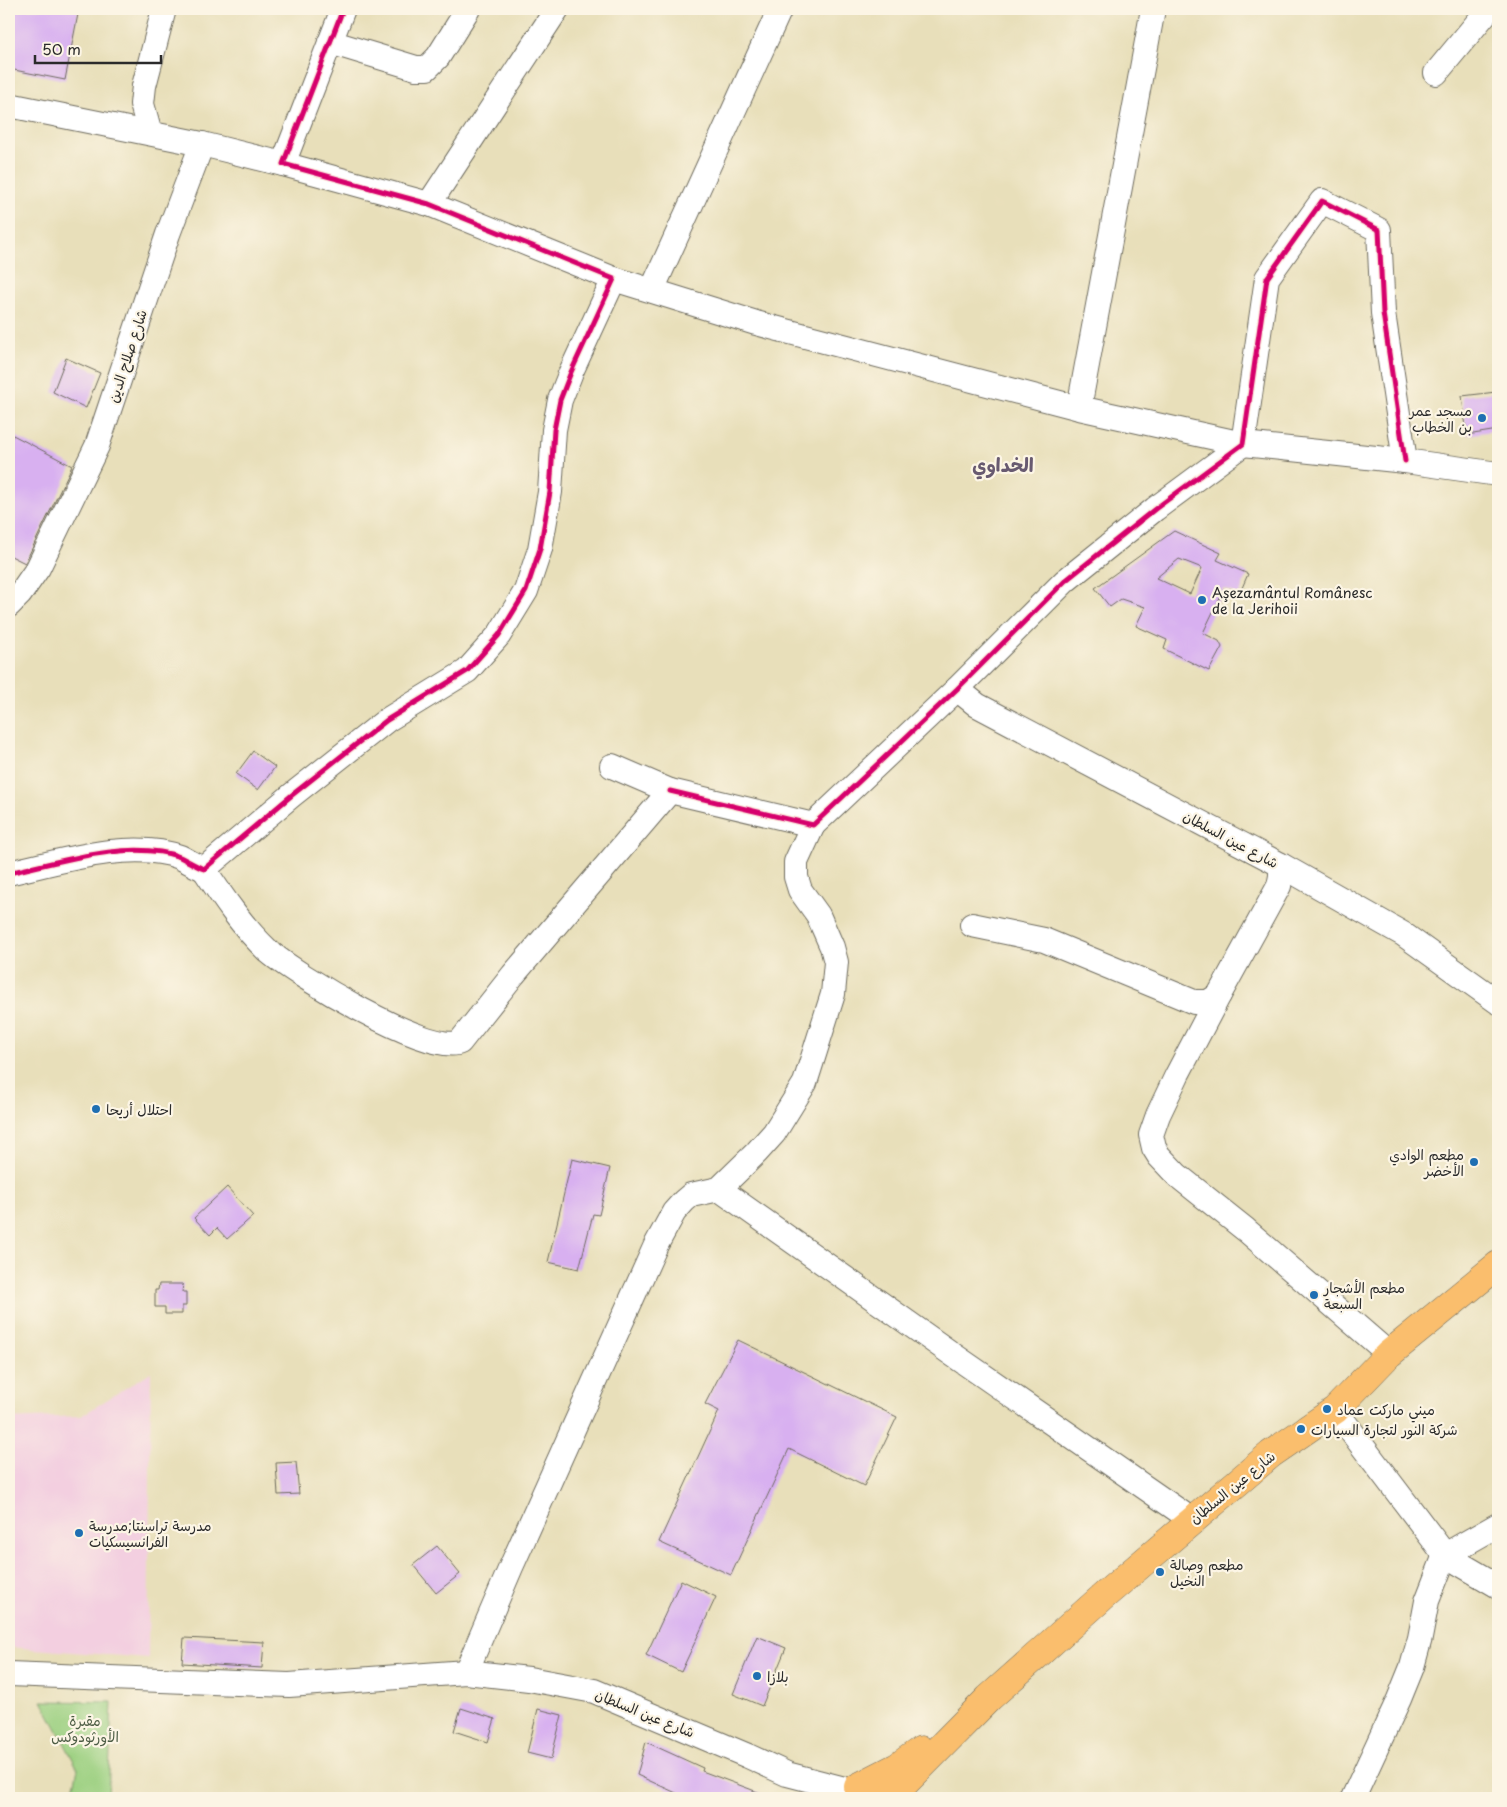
<svg xmlns="http://www.w3.org/2000/svg" width="1507" height="1807" font-family="'Playpen Sans','Playpen Sans Arabic',sans-serif">
<style>
.built{fill:#f3cfe0}
.green{fill:#9cd081;stroke:#647e56}
.building{fill:#d8b0f0;fill-rule:evenodd}
.lines{fill:none;stroke-linecap:round;stroke-linejoin:round}
.minor-casing{stroke:#6d6a5d;stroke-width:26}
.major-casing{stroke:#6d6a5d;stroke-width:29}
.minor{stroke:#fff;stroke-width:24}
.major{stroke:#fabe6d;stroke-width:28}
.cycleway-casing{stroke:#fcf5e5;stroke-width:8}
.cycleway{stroke:#d6006c;stroke-width:5}
.poi-dot{fill:#1f6fb2;stroke:#fcf5e5;stroke-width:2}
.labels{text-anchor:middle;dominant-baseline:central;stroke-width:4.5;stroke-linejoin:round;paint-order:stroke}
.street-label{font-size:14px;fill:#2b2b2b;stroke:#fcf5e5}
.poi-label{font-size:14px;fill:#2b2b2b;stroke:#fcf5e5;text-anchor:start}
.park-label{font-size:14px;fill:#4d5d45;stroke:#fcf5e5}
.district-label{font-size:19px;font-weight:bold;fill:#685a70;stroke:#fcf5e5}
</style>
<rect width="100%" height="100%" fill="#fcf5e5"/>
<filter id="ink" filterUnits="userSpaceOnUse"><feTurbulence type="fractalNoise" baseFrequency=".02" numOctaves="2"/><feDisplacementMap in="SourceGraphic" scale="10" xChannelSelector="R" yChannelSelector="G"/><feConvolveMatrix kernelMatrix="1 2 1 2 8 2 1 2 1" color-interpolation-filters="sRGB"/></filter>
<filter id="wash" filterUnits="userSpaceOnUse"><feTurbulence type="fractalNoise" baseFrequency=".0096" numOctaves="4" result="noise"/><feDisplacementMap in="SourceGraphic" scale="20" xChannelSelector="R" yChannelSelector="G"/><feGaussianBlur stdDeviation="1.12" result="paint"/><feColorMatrix in="noise" values="0 0 0 0 0 0 0 0 0 0 0 0 0 0 0 0 0 1.4 0 .05"/><feComposite in="paint" operator="in"/></filter>
<g filter="url(#wash)">
<rect width="100%" height="100%" fill="#e8dfba"/>
<!-- built -->
<polygon class="built" points="151,1372 148,1658 9,1647 9,1419 81,1416"/>
<!-- green -->
<polygon class="green" points="42,1701 112,1702 108,1798 71,1798 78,1769"/>
<g id="blocks">
<!-- building -->
<g class="building">
<polygon points="9,9 79,9 65,80 9,69"/>
<polygon points="66,358 100,373 86,408 53,392"/>
<polygon points="1496,392 1498,405 1498,430 1467,435 1462,396"/>
<polygon points="13,435 72,466 25,563 9,555 9,443"/>
<path d="M 1174,531 L 1221,553 L 1217,560 L 1248,574 L 1239,595 L 1224,589 L 1203,633 L 1219,641 L 1222,647 L 1209,671 L 1164,649 L 1167,640 L 1136,626 L 1145,607 L 1121,599 L 1110,607 L 1095,588 ZM 1179,559 L 1202,568 L 1190,594 L 1156,578 Z"/>
<polygon points="253,751 275,767 258,790 236,774"/>
<polygon points="572,1159 610,1168 599,1215 593,1214 579,1269 548,1262"/>
<polygon points="227,1187 253,1216 227,1239 217,1228 210,1235 194,1218"/>
<polygon points="159,1284 183,1284 182,1292 186,1292 186,1306 182,1306 182,1314 165,1314 165,1307 155,1307 155,1290 158,1290"/>
<polygon points="738,1340 897,1417 864,1486 789,1449 731,1575 659,1542 719,1411 705,1404"/>
<polygon points="296,1462 299,1494 278,1495 276,1463"/>
<polygon points="437,1546 460,1574 436,1593 413,1565"/>
<polygon points="681,1580 716,1597 681,1672 646,1655"/>
<polygon points="757,1636 786,1648 762,1706 733,1694"/>
<polygon points="184,1638 264,1642 262,1668 182,1663"/>
<polygon points="461,1708 495,1719 488,1742 454,1731"/>
<polygon points="538,1709 562,1715 551,1759 527,1753"/>
<polygon points="646,1742 703,1768 702,1771 771,1797 771,1798 687,1798 637,1775"/>
</g>
</g>
</g>
<g filter="url(#ink)">
<use href="#blocks" fill-opacity="0" stroke="#6d6a5d" stroke-width="1"/>
<g class="lines">
<defs>
<g id="minor">
<polyline points="330,42 416,68 427,68 438,57 468,9"/>
<polyline points="1436,73 1489,9"/>
<polyline points="9,105 202,144 283,164"/>
<polyline points="150,133 142,104 144,86 164,9"/>
<polyline points="429,204 557,9"/>
<polyline points="614,279 756,323 1079,408 1243,444 1405,461 1498,474"/>
<polyline points="652,290 780,9"/>
<polyline points="1079,408 1153,9"/>
<polyline points="9,605 20,594 38,568 97,446 168,234 202,144"/>
<polyline points="957,689 977,705 1281,865 1403,934 1498,1002"/>
<polyline points="670,791 813,825 957,689 1065,581 1155,509 1243,444 1267,278 1322,201 1379,230 1383,313 1405,461"/>
<path d="M 204,869 C 223,898 242,926 267,950 C 292,973 431,1057 460,1042 L 513,975 L 670,791 L 612,766"/>
<path d="M 9,873 C 58,862 131,839 180,857 C 188,861 196,866 204,869 L 292,795 L 387,720 L 467,671 L 499,635 L 526,591 L 540,549 L 550,492 L 554,430 L 560,400 L 571,372 L 614,279 L 429,204 L 283,164 L 343,9"/>
<polyline points="972,925 1044,940 1194,1002 1208,1002 1219,995 1279,886 1281,876 1281,865"/>
<polyline points="1219,995 1177,1075 1158,1115 1151,1135 1154,1148 1159,1156 1177,1175 1246,1230 1389,1354"/>
<polyline points="719,1189 952,1354 1192,1520"/>
<polyline points="1335,1410 1445,1555 1498,1586"/>
<polyline points="466,1672 511,1567 656,1245 674,1212 684,1201 691,1195 719,1189 756,1153 774,1133 805,1083 833,994 836,962 832,947 818,915 800,890 796,877 796,862 813,825"/>
<polyline points="9,1674 289,1685 466,1672 529,1679 594,1691 748,1756 787,1774 849,1790"/>
<polyline points="1353,1798 1399,1699 1412,1667 1420,1638 1427,1601 1445,1555 1498,1525"/>
</g>
<g id="major">
<polyline points="858,1787 897,1767 921,1750"/>
<polyline points="890,1798 989,1698 1106,1594 1271,1454 1335,1410 1389,1354 1498,1265"/>
</g>
</defs>
<!-- minor casing -->
<use href="#minor" class="minor-casing"/>
<!-- major casing -->
<use href="#major" class="major-casing"/>
<!-- minor -->
<use href="#minor" class="minor"/>
<!-- major -->
<use href="#major" class="major"/>
<defs>
<g id="cycleway">
<polyline points="670,791 813,825 957,689 1065,581 1155,509 1243,444 1267,278 1322,201 1379,230 1383,313 1405,461"/>
<path d="M 9,873 C 58,862 131,839 180,857 C 188,861 196,866 204,869 L 292,795 L 387,720 L 467,671 L 499,635 L 526,591 L 540,549 L 550,492 L 554,430 L 560,400 L 571,372 L 614,279 L 429,204 L 283,164 L 343,9"/>
</g>
</defs>
<!-- cycleway casing -->
<use href="#cycleway" class="cycleway-casing"/>
<!-- cycleway -->
<use href="#cycleway" class="cycleway"/>
</g>
</g>
<!-- markers -->
<g class="poi-dot">
<circle cx="1482" cy="418" r="5"/>
<circle cx="1202" cy="600" r="5"/>
<circle cx="96" cy="1109" r="5"/>
<circle cx="1474" cy="1162" r="5"/>
<circle cx="1314" cy="1295" r="5"/>
<circle cx="1327" cy="1409" r="5"/>
<circle cx="1301" cy="1429" r="5"/>
<circle cx="79" cy="1533" r="5"/>
<circle cx="1160" cy="1572" r="5"/>
<circle cx="757" cy="1676" r="5"/>
</g>
<g class="labels">
<!-- street labels -->
<g class="street-label">
<text transform="translate(127 356) rotate(-72)">شارع صلاح الدين</text>
<text transform="translate(1231 839) rotate(28)">شارع عين السلطان</text>
<text transform="translate(1232 1487) rotate(-39)">شارع عين السلطان</text>
<text transform="translate(645 1713) rotate(22)">شارع عين السلطان</text>
</g>
<!-- poi labels -->
<g class="poi-label">
<text x="1472" y="410" text-anchor="end">مسجد عمر<tspan x="1472" dy="16">بن الخطاب</tspan></text>
<text x="1212" y="592">Aşezamântul Românesc<tspan x="1212" dy="16">de la Jerihoii</tspan></text>
<text x="106" y="1109">احتلال أريحا</text>
<text x="1464" y="1154" text-anchor="end">مطعم الوادي<tspan x="1464" dy="16">الأخضر</tspan></text>
<text x="1324" y="1287">مطعم الأشجار<tspan x="1324" dy="16">السبعة</tspan></text>
<text x="1337" y="1409">ميني ماركت عماد</text>
<text x="1311" y="1429">شركة النور لتجارة السيارات</text>
<text x="89" y="1525">مدرسة تراسنتا;مدرسة<tspan x="89" dy="16">الفرانسيسكيات</tspan></text>
<text x="1170" y="1564">مطعم وصالة<tspan x="1170" dy="16">النخيل</tspan></text>
<text x="767" y="1676">بلازا</text>
</g>
<!-- park labels -->
<g class="park-label">
<text x="85" y="1720">مقبرة<tspan x="85" dy="16">الأورثودوكس</tspan></text>
</g>
<!-- district labels -->
<g class="district-label">
<text x="1003" y="464">الخداوي</text>
</g>
</g>
<!-- margin -->
<rect width="1507" height="1807" fill="none" stroke="#fcf5e5" stroke-width="30"/>
<!-- scale -->
<path d="M35 55v8h126v-8" fill="none" stroke="#2b2b2b" stroke-width="2.5"/>
<text x="42" y="55" font-size="15" fill="#2b2b2b" stroke="#fcf5e5" stroke-width="4" paint-order="stroke">50 m</text>
</svg>
